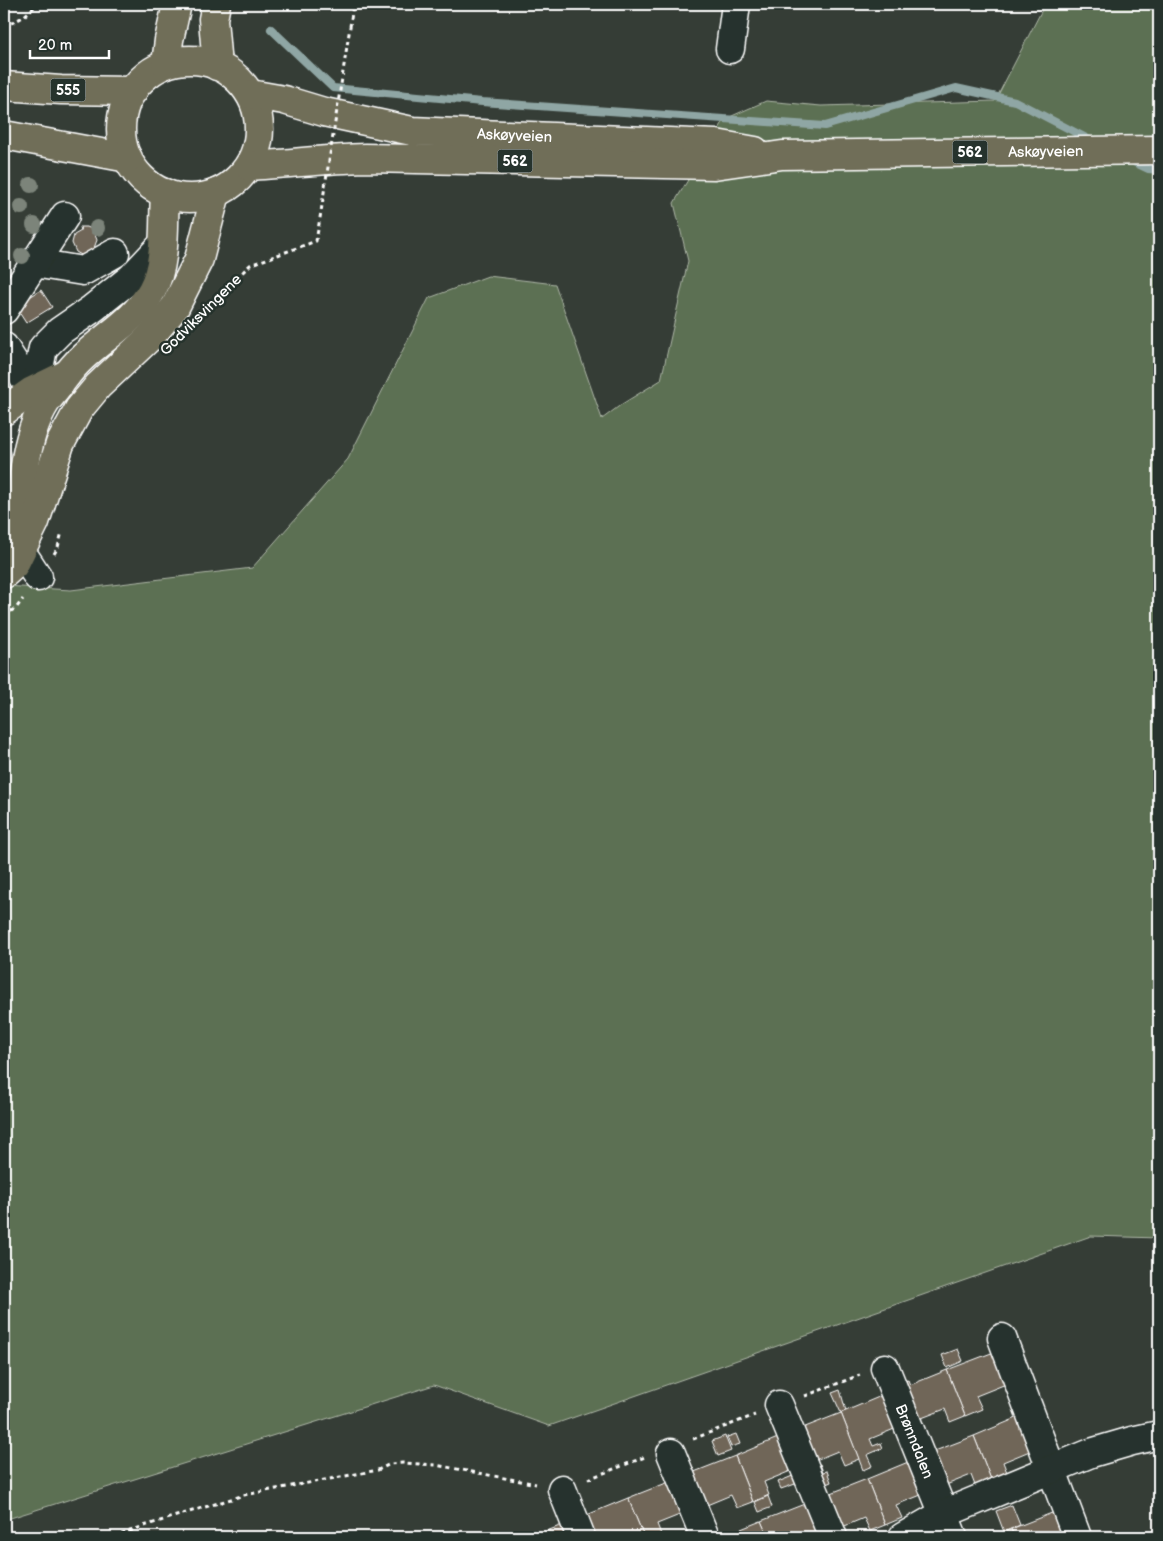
<svg xmlns="http://www.w3.org/2000/svg" width="1163" height="1541" font-family="'Balsamiq Sans',sans-serif">
<style>
.green{fill:#5c6f52;stroke:#aeb7a8}
.lines{fill:none;stroke-linecap:round;stroke-linejoin:round}
.stream{stroke:#8fa6a4;stroke-width:8}
.building{fill:#706658;stroke:#fff}
.minor-casing{stroke:#fff;stroke-width:31}
.major-casing{stroke:#fff;stroke-width:31}
.highway-casing{stroke:#fff;stroke-width:31}
.path{stroke:#fff;stroke-width:3;stroke-dasharray:4 4;stroke-linecap:butt}
.minor{stroke:#26332d;stroke-width:28}
.major{stroke:#706e59;stroke-width:28}
.highway{stroke:#706e59;stroke-width:28}
.path-bridge{stroke:#fff;stroke-width:3;stroke-dasharray:4 4;stroke-linecap:butt}
.tree{fill:#7c847a}
.labels{text-anchor:middle;dominant-baseline:central;stroke-width:5;stroke-linejoin:round;paint-order:stroke}
.shield{fill:#26332d;stroke:#bec2c0;stroke-width:1}
.shield-label{font-size:14px;font-weight:bold;fill:#fff}
.street-label{font-size:15px;fill:#fff;stroke:#26332d}
</style>
<rect width="100%" height="100%" fill="#353d36"/>
<filter id="ink" filterUnits="userSpaceOnUse"><feTurbulence type="fractalNoise" baseFrequency=".02" numOctaves="2"/><feDisplacementMap in="SourceGraphic" scale="10" xChannelSelector="R" yChannelSelector="G"/><feConvolveMatrix kernelMatrix="1 2 1 2 8 2 1 2 1" color-interpolation-filters="sRGB"/></filter>
<g filter="url(#ink)">
<!-- green -->
<polygon class="green" points="1045,4 1159,4 1159,1238 1091,1236 549,1426 434,1385 4,1520 4,586 71,590 252,568 348,459 429,298 488,276 555,284 602,419 622,404 661,380 688,261 674,203 725,119 766,101 821,106 995,101"/>
<g class="lines">
<!-- stream -->
<g class="stream">
<polyline points="271,29 333,88 482,102 825,126 956,88 1015,101 1094,142"/>
<polyline points="1129,160 1148,169 1159,170"/>
</g>
</g>
<!-- building -->
<g class="building">
<polygon points="80,227 87,227 93,230 97,240 94,248 83,256 76,252 72,243 74,235 81,231"/>
<polygon points="41,290 52,307 26,323 15,306"/>
<polygon points="958,1349 963,1361 947,1368 942,1355"/>
<polygon points="994,1352 1006,1384 976,1396 982,1409 965,1416 947,1370"/>
<polygon points="947,1370 965,1416 950,1422 945,1409 914,1421 901,1383 908,1380 910,1385"/>
<polygon points="840,1390 846,1411 841,1413 832,1393"/>
<polygon points="886,1394 899,1427 870,1439 873,1446 881,1443 883,1448 867,1455 872,1466 863,1470 841,1413"/>
<polygon points="841,1413 859,1459 844,1465 838,1451 808,1463 795,1431"/>
<polygon points="1019,1417 1032,1450 1003,1462 1008,1475 992,1482 974,1436"/>
<polygon points="736,1434 740,1444 731,1447 727,1437"/>
<polygon points="725,1436 731,1451 718,1456 712,1441"/>
<polygon points="974,1436 992,1482 976,1488 971,1475 941,1487 927,1454"/>
<polygon points="780,1437 793,1470 764,1482 769,1495 753,1502 735,1456"/>
<polygon points="735,1456 753,1502 737,1508 731,1495 702,1507 689,1474"/>
<polygon points="913,1460 926,1493 896,1505 902,1518 885,1525 867,1479"/>
<polygon points="820,1464 823,1472 827,1471 831,1482 819,1487 811,1468"/>
<polygon points="795,1475 798,1483 781,1489 778,1482"/>
<polygon points="867,1479 885,1525 870,1531 864,1518 835,1530 821,1497"/>
<polygon points="674,1480 687,1512 657,1524 662,1537 644,1537 628,1498"/>
<polygon points="768,1496 772,1507 759,1512 755,1502"/>
<polygon points="628,1498 644,1537 590,1537 582,1517"/>
<polygon points="807,1503 820,1535 815,1537 768,1537 761,1521"/>
<polygon points="1012,1505 1020,1525 1004,1532 996,1511"/>
<polygon points="1057,1511 1068,1537 1014,1537 1011,1529"/>
<polygon points="761,1521 768,1537 721,1537"/>
<polygon points="567,1523 573,1537 532,1537"/>
<polygon points="1011,1529 1014,1537 991,1537 1004,1532"/>
</g>
<g class="lines">
<defs>
<g id="minor">
<polyline points="730,49 736,4"/>
<polyline points="34,263 83,271 115,253"/>
<polyline points="4,310 65,216"/>
<polyline points="4,347 32,391"/>
<polyline points="35,390 43,348 60,331 92,309 131,278 162,245"/>
<path d="M 4,540 C 21,546 28,563 38,577"/>
<polyline points="1002,1338 1077,1537"/>
<path id="s1" d="M 885,1368 L 953,1537"/>
<polyline points="779,1405 833,1537"/>
<polyline points="671,1453 705,1537"/>
<polyline points="562,1489 581,1537"/>
<polyline points="903,1537 943,1514 1091,1453 1132,1441 1159,1435"/>
</g>
<g id="major">
<polyline points="216,4 213,19 217,66"/>
<circle cx="190" cy="129" r="69"/>
<polyline points="166,64 169,40 177,4"/>
<path id="s2" d="M 250,94 L 284,100 L 324,112 L 412,131 L 716,144 L 755,151"/>
<path id="s3" d="M 249,166 C 287,164 326,159 365,158 L 714,165 L 782,155 L 1159,150"/>
<path d="M 21,535 C 21,493 23,438 46,402 C 51,395 57,389 62,381 C 68,373 74,365 82,358 C 106,335 135,321 152,290 C 167,263 163,223 165,193"/>
<polyline points="4,574 14,565 35,522 60,444 79,409 98,386 150,337 175,307 199,259 216,193"/>
</g>
<g id="highway">
<polyline points="4,86 61,90 133,91"/>
<polyline points="4,135 128,158"/>
<polyline points="4,411 32,391 67,374"/>
</g>
</defs>
<!-- minor casing -->
<use href="#minor" class="minor-casing"/>
<!-- major casing -->
<use href="#major" class="major-casing"/>
<!-- highway casing -->
<use href="#highway" class="highway-casing"/>
<!-- path -->
<g class="path">
<polyline points="4,27 23,17 38,4"/>
<polyline points="350,27 353,4"/>
<polyline points="208,306 250,265 316,241 320,218"/>
<polyline points="54,554 58,547 62,532"/>
<polyline points="4,616 17,607 23,599"/>
<polyline points="805,1396 860,1375"/>
<polyline points="693,1439 755,1415"/>
<polyline points="588,1479 645,1457"/>
<polyline points="114,1537 144,1526 244,1495 378,1470 390,1464 403,1463 436,1465 536,1484"/>
</g>
<!-- minor -->
<use href="#minor" class="minor"/>
<!-- major -->
<use href="#major" class="major"/>
<!-- highway -->
<use href="#highway" class="highway"/>
<!-- path-bridge -->
<polyline class="path-bridge" points="320,218 350,27"/>
</g>
<!-- trees -->
<g class="tree">
<circle cx="31" cy="185" r="8"/>
<circle cx="21" cy="207" r="8"/>
<circle cx="34" cy="225" r="8"/>
<circle cx="97" cy="228" r="8"/>
<circle cx="22" cy="256" r="8"/>
</g>
</g>
<g class="labels">
<!-- shield labels -->
<g class="shield">
<rect x="50.5" y="78.5" width="35" height="23" rx="4"/>
<rect x="952.5" y="140.5" width="35" height="23" rx="4"/>
<rect x="497.5" y="149.5" width="35" height="23" rx="4"/>
</g>
<g class="shield-label">
<text x="68" y="90">555</text>
<text x="970" y="152">562</text>
<text x="515" y="161">562</text>
</g>
<!-- street labels -->
<g class="street-label">
<text stroke="none"><textPath href="#s2" startOffset="269">Askøyveien</textPath></text>
<text stroke="none"><textPath href="#s3" startOffset="798">Askøyveien</textPath></text>
<text transform="translate(201 315) rotate(-45)">Godviksvingene</text>
<text stroke="none"><textPath href="#s1" startOffset="79">Brønndalen</textPath></text>
</g>
</g>
<!-- margin -->
<rect width="1163" height="1541" fill="none" stroke="#26332d" stroke-width="20"/>
<rect x="10" y="10" width="1143" height="1521" fill="none" stroke="#fff" stroke-width="2" filter="url(#ink)"/>
<!-- scale -->
<path d="M30 50v8h79v-8" fill="none" stroke="#ffffff" stroke-width="2.5"/>
<text x="38" y="50" font-size="15" fill="#ffffff" stroke="#26332d" stroke-width="4" paint-order="stroke">20 m</text>
</svg>
